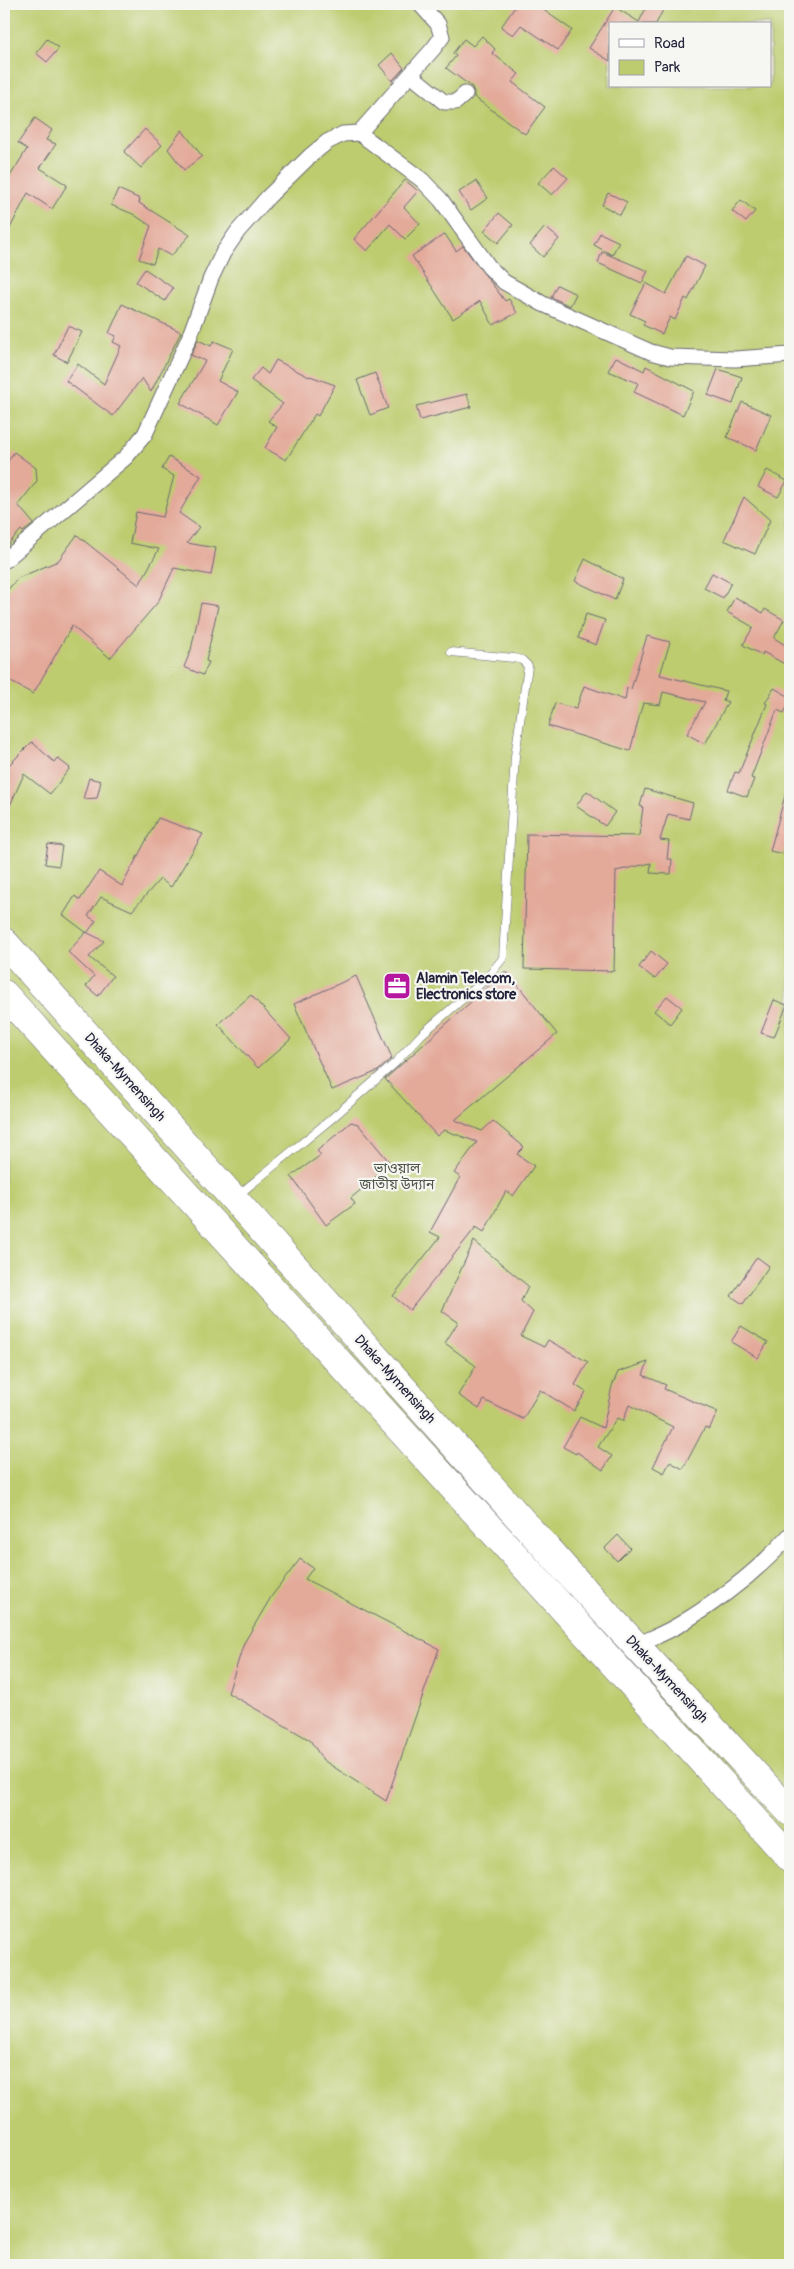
<svg xmlns="http://www.w3.org/2000/svg" width="794" height="2269" font-family="Pangolin,'Noto Sans Bengali',sans-serif">
<style>
.green{fill:#bdcc6e;stroke:#707754;fill-rule:evenodd}
.building{fill:#e3a999}
.lines{fill:none;stroke-linecap:round;stroke-linejoin:round}
.lane-casing{stroke:#696871;stroke-width:9}
.street-casing{stroke:#696871;stroke-width:17}
.highway-casing{stroke:#696871;stroke-width:29}
.lane{stroke:#fff;stroke-width:8}
.street{stroke:#fff;stroke-width:15}
.highway{stroke:#fff;stroke-width:28}
.labels{text-anchor:middle;dominant-baseline:central;stroke-width:4.5;stroke-linejoin:round;paint-order:stroke}
.poi-label{font-size:14px;font-weight:bold;fill:#22223b;stroke:#f6f6f2;text-anchor:start}
.street-label{font-size:14px;fill:#22223b;stroke:#f6f6f2}
.park-label{font-size:14px;fill:#50554a;stroke:#f6f6f2}
</style>
<rect width="100%" height="100%" fill="#f6f6f2"/>
<filter id="ink" filterUnits="userSpaceOnUse"><feTurbulence type="fractalNoise" baseFrequency=".02" numOctaves="2"/><feDisplacementMap in="SourceGraphic" scale="10" xChannelSelector="R" yChannelSelector="G"/><feConvolveMatrix kernelMatrix="1 2 1 2 8 2 1 2 1" color-interpolation-filters="sRGB"/></filter>
<filter id="wash" filterUnits="userSpaceOnUse"><feTurbulence type="fractalNoise" baseFrequency=".0096" numOctaves="4" result="noise"/><feDisplacementMap in="SourceGraphic" scale="20" xChannelSelector="R" yChannelSelector="G"/><feGaussianBlur stdDeviation="1.12" result="paint"/><feColorMatrix in="noise" values="0 0 0 0 0 0 0 0 0 0 0 0 0 0 0 0 0 1.4 0 .05"/><feComposite in="paint" operator="in"/></filter>
<g filter="url(#wash)">
<rect width="100%" height="100%" fill="#eeead4"/>
<!-- green -->
<path class="green" d="M 4,4 L 790,4 L 790,2265 L 4,2265 ZM 610,24 L 770,24 L 770,86 L 610,86 Z"/>
<g id="blocks">
<!-- building -->
<g class="building">
<polygon points="517,4 535,4 572,30 558,50 521,25 513,35 501,27"/>
<polygon points="648,4 666,4 656,24 610,24 610,61 589,48 615,7 639,22"/>
<polygon points="482,36 495,49 492,53 519,74 512,82 545,107 525,134 474,97 474,92 472,87 446,68 456,56 453,53 464,39 473,46"/>
<polygon points="47,39 59,48 47,62 36,53"/>
<polygon points="392,53 404,68 392,81 379,65"/>
<polygon points="35,118 52,130 46,140 56,144 40,168 67,185 52,209 28,193 4,240 4,186 27,149 18,143"/>
<polygon points="145,129 162,145 141,168 124,152"/>
<polygon points="182,130 202,156 184,170 168,149"/>
<polygon points="554,166 568,178 552,195 538,183"/>
<polygon points="405,180 418,191 404,207 420,224 405,239 390,224 367,251 354,239"/>
<polygon points="476,181 488,198 471,210 459,192"/>
<polygon points="118,189 140,199 139,203 190,235 171,256 158,249 153,264 139,259 151,226 133,214 111,205"/>
<polygon points="608,193 627,202 620,215 602,205"/>
<polygon points="741,200 755,211 746,222 732,211"/>
<polygon points="499,213 513,225 498,243 484,231"/>
<polygon points="545,227 559,239 543,257 530,245"/>
<polygon points="600,233 619,242 612,255 594,245"/>
<polygon points="445,234 456,251 463,246 505,301 509,299 517,313 493,325 480,301 453,319 412,256"/>
<polygon points="602,252 648,271 642,283 598,263"/>
<polygon points="686,256 705,266 688,300 685,298 675,320 670,317 662,334 643,325 645,321 630,314 646,283 666,294"/>
<polygon points="145,269 173,288 165,301 136,282"/>
<polygon points="557,285 576,294 570,306 551,297"/>
<polygon points="122,304 181,332 151,392 142,378 113,416 66,381 78,364 104,384 121,346 113,342 116,336 109,333"/>
<polygon points="68,326 82,332 67,362 54,355"/>
<polygon points="198,340 211,346 214,341 233,349 218,381 238,392 218,425 180,403 205,361 191,355"/>
<polygon points="616,357 644,371 646,366 694,391 683,415 634,392 638,383 608,371"/>
<polygon points="276,360 309,377 310,376 335,385 318,416 315,414 286,460 265,448 277,427 268,421 283,404 251,380 261,368 268,374"/>
<polygon points="718,369 742,377 733,404 708,395"/>
<polygon points="375,373 388,408 370,415 357,380"/>
<polygon points="467,394 471,407 420,420 416,406"/>
<polygon points="742,402 771,415 756,450 727,437"/>
<polygon points="14,452 36,468 37,481 18,505 34,524 23,532 21,530 4,549 4,467"/>
<polygon points="169,457 201,476 179,513 199,527 187,543 216,548 211,575 174,568 158,602 110,658 72,626 33,694 4,678 4,594 18,578 58,561 77,535 139,585 159,549 130,543 136,512 163,517 174,476 162,469"/>
<polygon points="767,470 787,481 778,497 758,487"/>
<polygon points="744,497 770,520 755,554 724,540"/>
<polygon points="585,559 623,579 615,600 575,581"/>
<polygon points="712,573 731,583 723,598 704,588"/>
<polygon points="735,597 763,613 765,609 784,620 774,638 790,648 790,667 763,652 762,655 743,645 753,627 727,612"/>
<polygon points="201,603 218,606 206,661 209,662 203,675 184,667 191,650"/>
<polygon points="586,614 605,620 596,645 578,638"/>
<polygon points="647,636 670,642 660,675 726,691 723,700 728,702 705,744 687,734 705,702 663,692 660,705 643,703 630,751 548,726 555,703 576,709 584,686 625,700 627,688 631,689"/>
<polygon points="774,688 790,697 790,702 784,713 777,710 751,778 754,779 747,797 728,790 735,772 739,773 767,704 765,703"/>
<polygon points="32,742 54,762 57,758 70,768 50,794 24,774 4,819 4,770"/>
<polygon points="89,778 101,781 97,798 83,799"/>
<polygon points="645,789 693,803 689,819 668,814 660,840 669,841 667,859 672,859 671,874 650,873 651,863 616,871 614,971 524,969 527,834 639,836 643,807 640,806"/>
<polygon points="587,791 615,812 605,826 576,806"/>
<polygon points="786,792 790,793 790,830 783,854 770,851"/>
<polygon points="158,818 203,834 171,887 160,879 132,911 101,897 88,916 96,921 87,933 63,915 75,896 80,900 99,871 122,886"/>
<polygon points="48,844 62,846 59,866 45,864"/>
<polygon points="86,932 104,941 89,957 113,976 98,996 86,986 94,976 68,952"/>
<polygon points="651,951 667,964 655,979 639,967"/>
<polygon points="503,973 508,973 557,1034 455,1120 482,1131 493,1121 524,1147 517,1154 534,1166 513,1196 506,1191 484,1232 476,1227 410,1310 393,1296 440,1237 430,1232 460,1177 454,1173 477,1142 444,1130 437,1136 385,1079"/>
<polygon points="356,976 392,1058 378,1071 332,1090 294,1004"/>
<polygon points="251,995 291,1039 258,1068 218,1024"/>
<polygon points="667,996 682,1008 670,1024 654,1011"/>
<polygon points="774,1000 787,1005 774,1037 761,1033"/>
<polygon points="351,1122 358,1124 391,1164 351,1198 355,1204 326,1225 291,1176 321,1155 317,1151"/>
<polygon points="474,1241 528,1286 521,1301 533,1312 521,1336 544,1347 548,1340 588,1362 575,1385 586,1392 574,1411 540,1390 523,1419 484,1400 479,1409 458,1395 476,1366 445,1343 458,1322 442,1311"/>
<polygon points="757,1257 769,1266 743,1304 731,1296"/>
<polygon points="741,1326 768,1342 758,1358 731,1342"/>
<polygon points="648,1362 643,1375 666,1385 664,1389 718,1412 709,1429 705,1427 683,1469 670,1462 664,1473 653,1467 673,1427 629,1405 623,1421 617,1418 598,1447 612,1456 603,1470 577,1452 576,1454 563,1447 580,1417 603,1428 612,1386 618,1372"/>
<polygon points="618,1535 630,1548 617,1561 605,1548"/>
<polygon points="300,1559 313,1568 305,1579 439,1649 386,1801 323,1760 310,1740 228,1693 244,1643 271,1597"/>
</g>
</g>
</g>
<g filter="url(#ink)">
<use href="#blocks" fill-opacity="0" stroke="#696871" stroke-width="1"/>
<g class="lines">
<defs>
<polyline id="lane" points="237,1196 330,1120 395,1063 422,1034 487,978 503,958 515,756 528,666 522,660 514,658 451,652"/>
<g id="street">
<polyline points="412,76 444,102 456,102 465,94"/>
<polyline points="359,133 422,180 441,200 489,267 504,282 543,304 651,352 670,357 735,359 790,355"/>
<polyline points="4,561 126,457 145,434 189,338 211,278 223,253 238,231 268,197 310,156 327,142 343,134 359,133 433,49 442,37 438,24 420,4"/>
<path d="M 637,1645 C 652,1638 668,1632 682,1623 C 721,1599 760,1569 790,1535"/>
</g>
<g id="highway">
<polyline points="4,942 565,1569 790,1812"/>
<polyline points="4,994 790,1858"/>
</g>
</defs>
<!-- lane casing -->
<use href="#lane" class="lane-casing"/>
<!-- street casing -->
<use href="#street" class="street-casing"/>
<!-- highway casing -->
<use href="#highway" class="highway-casing"/>
<!-- lane -->
<use href="#lane" class="lane"/>
<!-- street -->
<use href="#street" class="street"/>
<!-- highway -->
<use href="#highway" class="highway"/>
</g>
</g>
<!-- icons -->
<defs>
<symbol id="office-square" viewBox="-11 -11 22 22"><rect x="-9" y="-9" width="18" height="18" rx="4" fill="#b5179e" stroke="#f6f6f2"/><path d="M-6-3h4V-5.5h4V-3h4V5H-6ZM-1-4.5V-3h2v-1.5ZM-6 0V1H6V0Z" fill="#fff"/></symbol>
</defs>
<g fill-rule="evenodd">
<use href="#office-square" x="381" y="970" width="32" height="32"/>
</g>
<g class="labels">
<!-- poi labels -->
<g class="poi-label">
<text x="416" y="978">Alamin Telecom,<tspan x="416" dy="16">Electronics store</tspan></text>
</g>
<!-- street labels -->
<g class="street-label">
<text transform="translate(125 1077) rotate(48)">Dhaka-Mymensingh</text>
<text transform="translate(395 1379) rotate(48)">Dhaka-Mymensingh</text>
<text transform="translate(667 1679) rotate(47)">Dhaka-Mymensingh</text>
</g>
<!-- park labels -->
<g class="park-label">
<text x="397" y="1168">ভাওয়াল<tspan x="397" dy="16">জাতীয় উদ্যান</tspan></text>
</g>
</g>
<!-- margin -->
<rect width="794" height="2269" fill="none" stroke="#f6f6f2" stroke-width="20"/>
<!-- legend -->
<rect x="609" y="22" width="162" height="65" fill="#f6f6f2" stroke="#a1a1a9"/>
<rect x="619" y="39" width="25" height="8" fill="#ffffff" stroke="#a1a1a9"/>
<text x="654" y="48" font-size="15" fill="#22223b">Road</text>
<rect x="619" y="60" width="25" height="15" fill="#bdcc6e" stroke="#a1a1a9"/>
<text x="654" y="72" font-size="15" fill="#22223b">Park</text>
</svg>
